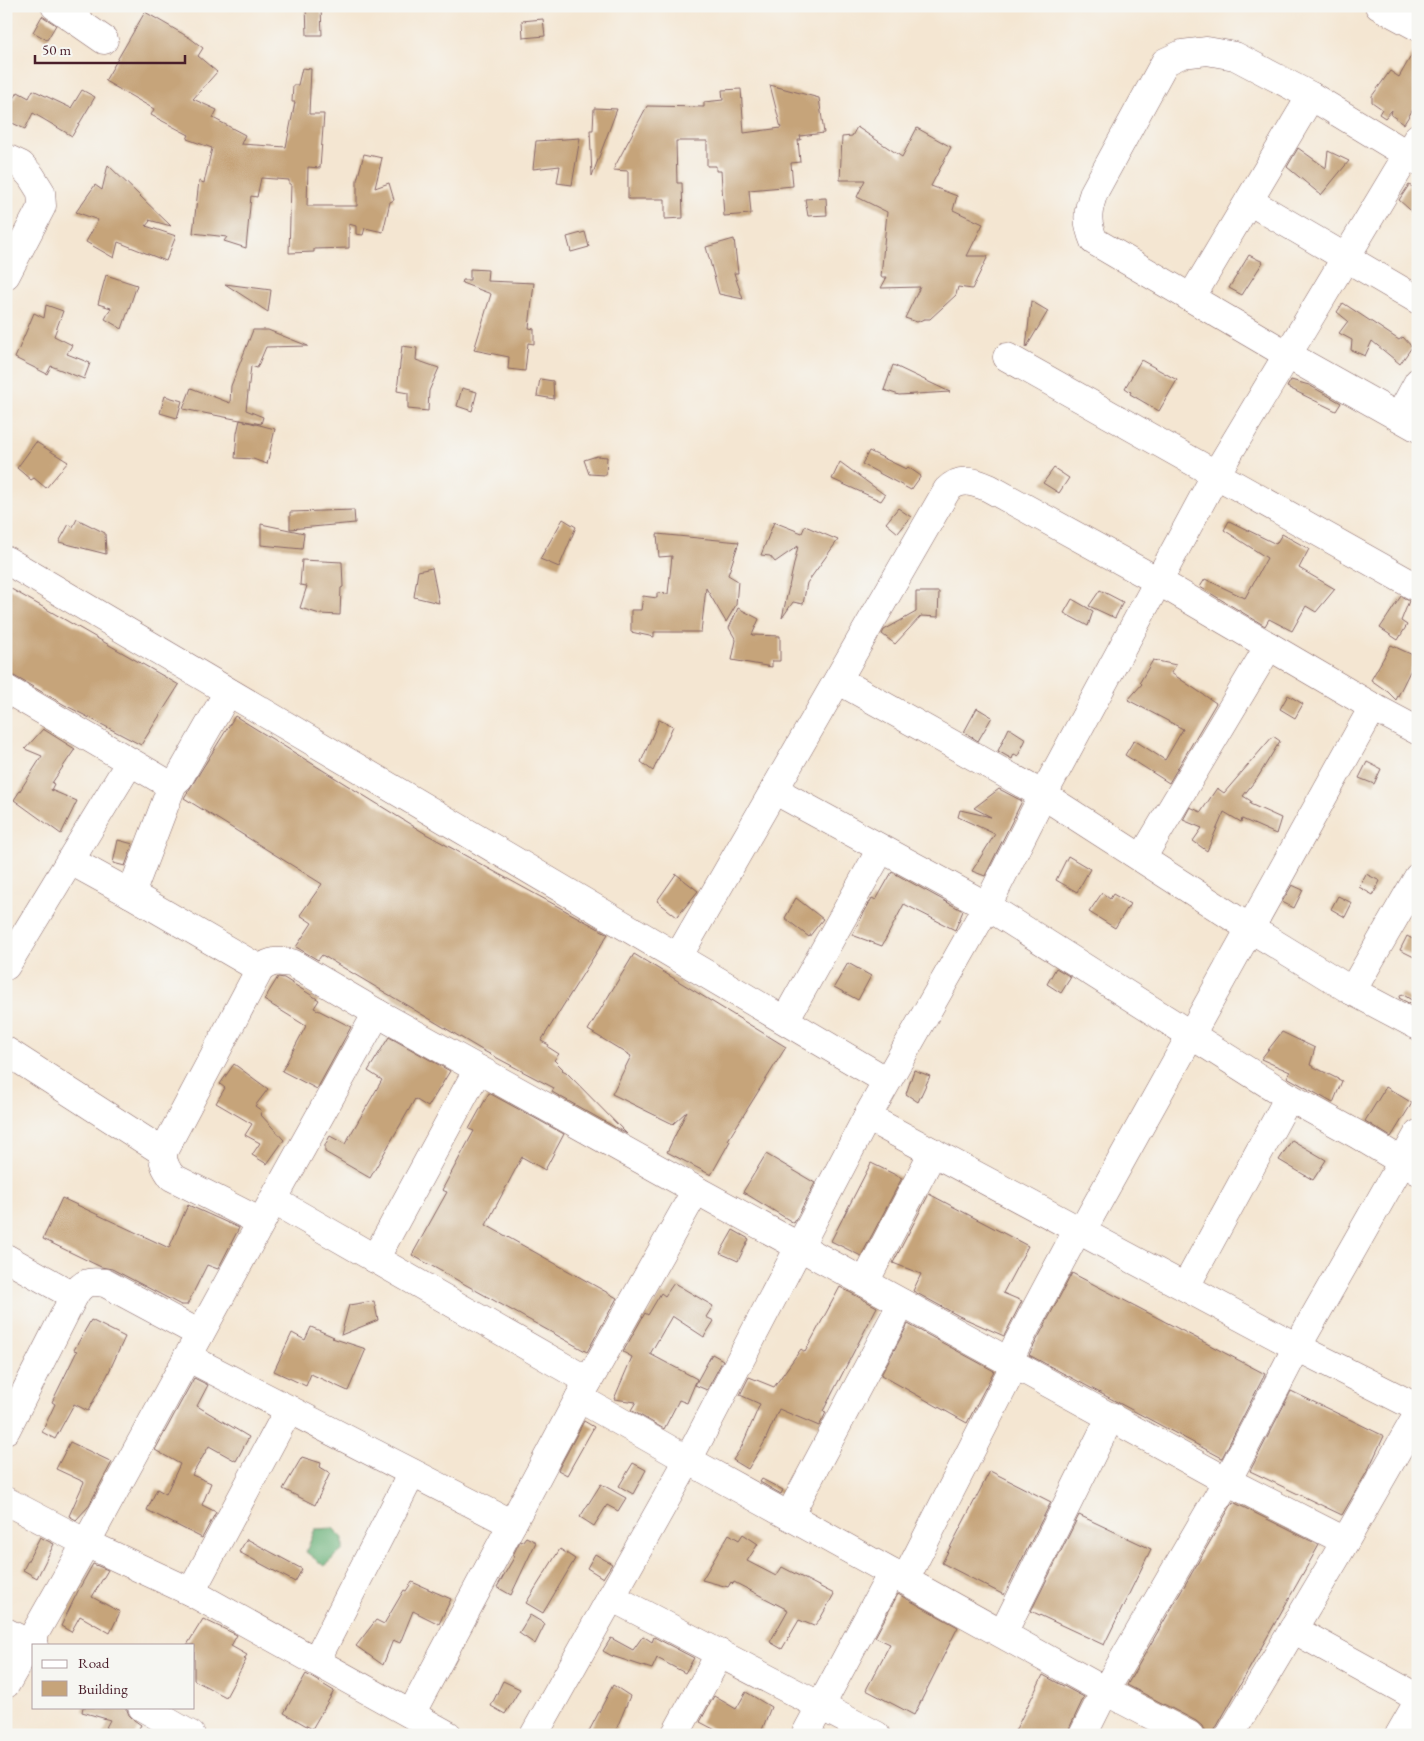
<svg xmlns="http://www.w3.org/2000/svg" width="1424" height="1741" font-family="'EB Garamond',serif">
<style>
.forest{fill:#67b077;stroke:#586851}
.building{fill:#c6a47a}
.lines{fill:none;stroke-linecap:round;stroke-linejoin:round}
.minor-casing{stroke:#866565;stroke-width:29}
.minor{stroke:#fff;stroke-width:28}
</style>
<rect width="100%" height="100%" fill="#f6f6f2"/>
<filter id="ink" filterUnits="userSpaceOnUse"><feTurbulence type="fractalNoise" baseFrequency=".02" numOctaves="2"/><feDisplacementMap in="SourceGraphic" scale="10" xChannelSelector="R" yChannelSelector="G"/><feConvolveMatrix kernelMatrix="1 2 1 2 8 2 1 2 1" color-interpolation-filters="sRGB"/></filter>
<filter id="wash" filterUnits="userSpaceOnUse"><feTurbulence type="fractalNoise" baseFrequency=".0096" numOctaves="4" result="noise"/><feDisplacementMap in="SourceGraphic" scale="20" xChannelSelector="R" yChannelSelector="G"/><feGaussianBlur stdDeviation="1.12" result="paint"/><feColorMatrix in="noise" values="0 0 0 0 0 0 0 0 0 0 0 0 0 0 0 0 0 1.4 0 .05"/><feComposite in="paint" operator="in"/></filter>
<g filter="url(#wash)">
<rect width="100%" height="100%" fill="#f4e6d2"/>
<!-- forest -->
<polygon class="forest" points="333,1528 343,1538 343,1550 324,1566 306,1552 315,1529"/>
<g id="blocks">
<!-- building -->
<g class="building">
<polygon points="306,6 321,6 322,35 307,35"/>
<polygon points="145,12 190,38 203,48 198,56 217,72 193,99 217,110 213,118 245,135 241,144 286,147 295,102 292,102 293,85 298,85 302,68 311,69 309,114 324,114 320,168 308,167 307,206 357,206 357,180 364,154 382,158 375,188 389,183 394,200 390,202 383,232 365,228 363,235 356,234 356,226 349,224 349,248 314,249 314,252 289,253 291,184 289,184 289,180 261,178 257,197 251,196 246,248 224,241 227,237 193,233 199,181 204,183 212,148 187,139 189,135 151,115 154,109 105,81"/>
<polygon points="42,16 56,25 47,40 33,32"/>
<polygon points="543,19 545,36 523,38 522,21"/>
<polygon points="1418,44 1418,101 1404,124 1391,115 1392,110 1385,118 1379,114 1382,109 1372,102 1372,96 1390,71 1399,77"/>
<polygon points="770,85 819,98 824,133 800,136 801,140 798,140 800,162 791,163 793,186 749,190 751,214 724,216 721,171 716,171 716,166 707,166 707,141 676,141 677,183 682,183 683,218 665,219 665,199 628,199 628,171 613,170 647,106 704,107 704,102 723,100 722,90 741,89 744,133 781,128"/>
<polygon points="33,90 71,108 82,90 95,97 72,136 33,113 25,129 6,120 6,94 14,99 18,92 29,98"/>
<polygon points="594,108 617,109 592,176 590,130 593,130"/>
<polygon points="857,127 902,157 917,128 951,147 931,186 957,196 953,210 983,224 967,256 988,256 972,289 958,287 956,295 930,319 924,319 917,322 905,318 920,287 881,288 887,277 881,277 887,212 857,197 865,180 840,180 842,137 852,136"/>
<polygon points="580,138 572,185 557,183 560,166 533,169 536,141"/>
<polygon points="1298,148 1326,168 1328,151 1349,161 1321,195 1287,167"/>
<polygon points="108,165 171,226 149,220 150,221 146,226 176,236 166,261 118,242 114,258 86,242 98,220 76,212 95,185 102,190"/>
<polygon points="1409,185 1418,190 1418,217 1399,200"/>
<polygon points="826,198 827,215 808,216 805,199"/>
<polygon points="585,232 589,247 571,252 567,237"/>
<polygon points="734,239 738,273 734,273 743,299 719,294 706,247"/>
<polygon points="1249,255 1263,262 1242,295 1229,288"/>
<polygon points="470,269 488,270 487,281 534,283 529,328 534,329 534,344 528,343 525,371 508,369 509,357 474,350 491,294 462,283 463,280 470,280"/>
<polygon points="106,275 137,285 122,329 105,319 111,308 98,304"/>
<polygon points="225,284 271,290 268,312"/>
<polygon points="1031,301 1048,311 1026,348"/>
<polygon points="1343,303 1399,340 1403,337 1412,347 1400,364 1372,341 1365,356 1351,350 1352,340 1339,333 1348,321 1337,312"/>
<polygon points="46,305 63,311 54,336 72,345 67,354 90,363 84,379 51,366 47,374 15,358 34,313 44,318"/>
<polygon points="253,330 268,330 308,346 266,347 257,368 251,366 246,410 263,417 261,424 183,409 191,388 230,403 231,386"/>
<polygon points="402,346 417,348 416,360 439,368 429,391 428,411 408,409 408,393 397,391"/>
<polygon points="1141,360 1177,380 1159,411 1130,394 1131,392 1125,388"/>
<polygon points="893,365 950,392 899,395 884,390"/>
<polygon points="540,379 553,381 554,399 537,396"/>
<polygon points="1291,380 1309,385 1341,403 1336,411 1287,387"/>
<polygon points="462,388 477,392 472,411 457,406"/>
<polygon points="165,396 182,401 177,418 160,413"/>
<polygon points="240,420 275,429 267,464 253,459 235,458 237,433"/>
<polygon points="36,442 68,462 46,488 34,478 31,480 17,468"/>
<polygon points="869,451 906,469 908,467 921,476 911,490 862,464"/>
<polygon points="597,456 607,457 606,475 589,474 584,460"/>
<polygon points="840,462 885,495 881,501 832,479"/>
<polygon points="1054,468 1069,478 1059,493 1043,483"/>
<polygon points="898,508 911,517 898,533 886,523"/>
<polygon points="354,510 355,523 290,529 290,512"/>
<polygon points="77,519 105,533 106,554 59,542 69,524 73,527"/>
<polygon points="563,519 576,527 559,567 540,559"/>
<polygon points="1229,521 1276,544 1282,534 1309,549 1299,568 1335,589 1316,612 1306,606 1292,631 1269,619 1265,626 1200,587 1205,579 1245,598 1267,558 1224,530"/>
<polygon points="774,522 802,533 805,526 838,540 807,583 803,604 793,602 782,618 798,546 775,562 770,556 761,555"/>
<polygon points="261,524 304,533 302,549 261,545"/>
<polygon points="657,534 739,542 728,575 738,581 736,605 726,622 706,588 701,632 654,632 654,637 631,632 631,610 641,610 643,596 657,598 657,593 668,594 672,556 659,557"/>
<polygon points="302,560 342,562 343,587 341,588 340,615 320,614 300,608 307,586 300,585"/>
<polygon points="432,568 439,603 414,597 418,571"/>
<polygon points="6,586 179,685 141,745 63,704 14,676 6,673"/>
<polygon points="1100,590 1123,602 1115,618 1089,606"/>
<polygon points="916,592 939,592 938,617 921,616 895,644 882,634 884,630 916,612"/>
<polygon points="1401,596 1409,601 1401,621 1407,625 1398,640 1380,628"/>
<polygon points="1072,599 1093,611 1088,626 1064,613"/>
<polygon points="738,608 759,619 752,635 780,636 780,661 772,661 772,667 732,660 736,640 729,628"/>
<polygon points="1391,645 1417,657 1396,700 1388,692 1371,680"/>
<polygon points="1153,660 1176,665 1171,673 1216,703 1169,783 1125,755 1134,740 1165,760 1183,729 1128,700 1142,684 1140,682"/>
<polygon points="1288,695 1303,704 1295,718 1280,709"/>
<polygon points="977,708 992,717 978,741 964,732"/>
<polygon points="235,716 426,834 608,934 541,1041 549,1045 548,1047 559,1054 554,1060 563,1069 562,1070 566,1072 627,1134 552,1092 554,1088 482,1050 322,955 318,960 296,947 312,923 300,915 322,884 184,798"/>
<polygon points="659,720 673,726 653,771 641,762"/>
<polygon points="1009,728 1026,739 1018,756 1014,754 1012,759 998,751"/>
<polygon points="43,729 75,749 52,783 54,784 51,790 77,801 61,834 14,800 42,756 25,749"/>
<polygon points="1273,736 1280,741 1258,777 1243,796 1251,801 1250,804 1281,818 1276,834 1242,819 1241,822 1224,812 1207,851 1193,841 1202,828 1183,820 1190,807 1201,812 1217,788 1224,793"/>
<polygon points="1367,762 1381,769 1374,784 1359,778"/>
<polygon points="999,789 1022,801 985,876 972,871 995,834 958,817 960,810 991,817 974,808"/>
<polygon points="118,840 133,844 125,866 113,863"/>
<polygon points="1068,856 1090,869 1077,892 1056,880"/>
<polygon points="892,872 963,911 955,930 904,904 882,946 852,935 872,898 876,900"/>
<polygon points="676,874 698,891 677,917 657,901"/>
<polygon points="1366,874 1380,881 1373,895 1359,887"/>
<polygon points="1292,885 1303,890 1294,908 1282,902"/>
<polygon points="1102,893 1110,899 1113,894 1130,904 1115,928 1089,912"/>
<polygon points="1338,896 1352,903 1345,917 1331,909"/>
<polygon points="796,898 823,919 809,937 785,918"/>
<polygon points="1407,936 1418,942 1418,959 1400,950"/>
<polygon points="634,954 786,1047 728,1140 730,1141 711,1175 667,1152 687,1111 673,1124 612,1094 631,1056 588,1030"/>
<polygon points="848,963 871,976 858,1000 834,987"/>
<polygon points="1056,968 1071,977 1061,993 1047,984"/>
<polygon points="278,977 284,978 319,1000 314,1008 351,1027 317,1089 282,1071 306,1026 264,1000"/>
<polygon points="1402,994 1418,1004 1418,1008 1399,998"/>
<polygon points="1282,1032 1315,1048 1310,1065 1342,1081 1333,1103 1287,1077 1290,1072 1261,1059"/>
<polygon points="389,1037 450,1071 428,1107 415,1099 370,1178 325,1152 325,1145 330,1136 345,1144 382,1080 368,1071"/>
<polygon points="234,1064 268,1089 255,1106 262,1111 260,1114 284,1140 267,1164 252,1155 260,1143 245,1135 252,1124 216,1103 225,1088 220,1084"/>
<polygon points="914,1070 930,1076 918,1102 906,1094"/>
<polygon points="1386,1087 1412,1103 1391,1137 1365,1121"/>
<polygon points="489,1093 564,1134 545,1170 522,1157 486,1225 617,1298 587,1352 412,1255 447,1192 442,1190 474,1131 469,1129"/>
<polygon points="1292,1140 1326,1160 1313,1180 1279,1160"/>
<polygon points="766,1154 815,1183 794,1223 743,1192"/>
<polygon points="871,1163 902,1178 861,1256 831,1241"/>
<polygon points="929,1194 1028,1246 1003,1293 1022,1301 1004,1336 959,1316 913,1291 921,1274 893,1263"/>
<polygon points="62,1198 169,1248 188,1205 239,1228 218,1269 207,1265 187,1305 181,1305 112,1269 101,1267 43,1239"/>
<polygon points="733,1230 749,1239 738,1261 720,1253"/>
<polygon points="1072,1273 1265,1374 1222,1458 1029,1355"/>
<polygon points="674,1283 713,1306 706,1317 714,1321 704,1337 672,1316 650,1354 697,1379 687,1403 679,1400 664,1429 631,1410 636,1402 614,1399 632,1357 623,1352 645,1313 648,1315 661,1293 665,1296"/>
<polygon points="840,1287 877,1307 823,1411 826,1412 823,1419 819,1426 779,1409 764,1443 748,1469 733,1460 741,1448 760,1404 740,1395 749,1377 774,1387 801,1349 805,1352"/>
<polygon points="374,1301 378,1320 341,1335 349,1305"/>
<polygon points="91,1320 125,1337 107,1376 88,1411 74,1404 55,1439 42,1432 55,1404 52,1402 77,1351 74,1350"/>
<polygon points="908,1324 994,1371 967,1423 881,1375"/>
<polygon points="311,1327 334,1337 332,1338 366,1349 348,1391 311,1374 306,1386 274,1371 292,1333 305,1340"/>
<polygon points="712,1354 723,1360 707,1390 695,1385"/>
<polygon points="194,1378 208,1385 197,1406 249,1437 236,1461 209,1446 192,1475 211,1483 202,1505 216,1512 202,1538 147,1510 157,1489 166,1494 180,1464 155,1450"/>
<polygon points="1291,1391 1384,1436 1368,1470 1342,1515 1250,1471"/>
<polygon points="584,1421 594,1427 567,1475 558,1470"/>
<polygon points="70,1442 112,1462 88,1507 76,1520 69,1516 84,1482 56,1469"/>
<polygon points="302,1457 321,1463 320,1467 330,1473 315,1505 283,1489"/>
<polygon points="633,1463 646,1470 633,1494 619,1486"/>
<polygon points="990,1471 1051,1502 1004,1595 942,1563"/>
<polygon points="762,1479 783,1490 781,1494 760,1482"/>
<polygon points="601,1484 626,1498 618,1511 607,1505 594,1526 580,1517"/>
<polygon points="1233,1502 1319,1545 1212,1735 1210,1735 1204,1731 1202,1726 1196,1721 1127,1685"/>
<polygon points="1079,1515 1151,1549 1104,1645 1031,1611"/>
<polygon points="729,1534 739,1540 743,1534 758,1544 747,1561 776,1576 782,1567 834,1594 820,1619 814,1626 799,1620 782,1649 770,1642 788,1610 734,1582 733,1584 731,1582 728,1587 702,1580"/>
<polygon points="40,1537 54,1544 37,1578 23,1570"/>
<polygon points="526,1537 536,1542 511,1595 497,1587 515,1556 513,1555 520,1541 522,1542"/>
<polygon points="247,1539 302,1569 295,1582 239,1552"/>
<polygon points="560,1549 575,1559 543,1613 526,1603"/>
<polygon points="595,1554 612,1564 603,1578 587,1568"/>
<polygon points="93,1564 108,1570 92,1597 120,1612 110,1633 80,1616 71,1632 61,1626 79,1589"/>
<polygon points="412,1582 451,1599 439,1624 413,1611 400,1643 393,1640 383,1665 356,1646 376,1620 384,1624 404,1590 406,1591"/>
<polygon points="898,1594 958,1627 914,1715 866,1690 890,1644 875,1637"/>
<polygon points="530,1615 545,1624 535,1644 519,1633"/>
<polygon points="203,1619 237,1635 231,1646 247,1655 244,1659 246,1660 226,1697 194,1680 194,1645 187,1645"/>
<polygon points="643,1636 652,1642 654,1637 694,1658 685,1673 657,1658 652,1669 612,1656 603,1651 611,1638 633,1650"/>
<polygon points="306,1674 334,1691 312,1729 284,1713"/>
<polygon points="1043,1675 1084,1697 1068,1731 1067,1735 1013,1735"/>
<polygon points="503,1681 520,1689 505,1714 491,1706"/>
<polygon points="613,1685 630,1696 614,1735 587,1735"/>
<polygon points="746,1692 771,1707 760,1735 725,1735 700,1722 714,1696 736,1709"/>
<polygon points="83,1707 123,1707 127,1710 129,1715 134,1720 141,1725 135,1735 102,1735 110,1720 82,1712"/>
</g>
</g>
</g>
<g filter="url(#ink)">
<use href="#blocks" fill-opacity="0" stroke="#866565" stroke-width="1"/>
<g class="lines">
<defs>
<g id="minor">
<polyline points="55,6 104,40"/>
<polyline points="1379,6 1418,27"/>
<polyline points="6,158 21,165 31,176 41,192 42,206 6,275"/>
<path d="M 1418,161 L 1311,96 L 1235,56 L 1207,51 L 1182,54 L 1165,62 L 1094,192 C 1087,212 1086,222 1094,241 L 1288,355 L 1418,428"/>
<polyline points="1249,201 1418,300"/>
<polyline points="1191,298 1311,96"/>
<polyline points="1007,357 1418,588"/>
<polyline points="1399,417 1418,382"/>
<polyline points="6,560 887,1081"/>
<polyline points="838,680 1043,795 1251,929 1352,991 1418,1026"/>
<polyline points="6,689 165,782 173,783 179,778 228,692"/>
<polyline points="774,790 987,906 1289,1097 1358,1135 1418,1171"/>
<polyline points="1142,858 1269,646"/>
<polyline points="71,861 131,894 260,969"/>
<polyline points="131,894 173,783"/>
<path d="M 678,957 L 947,490 C 960,477 973,481 989,488 L 1158,581 L 1373,707 L 1418,731"/>
<polyline points="6,966 130,762"/>
<polyline points="1352,991 1418,877"/>
<polyline points="377,1013 273,1200 588,1381"/>
<polyline points="785,1020 881,849"/>
<polyline points="6,1051 163,1152"/>
<polyline points="867,1117 1297,1347 1418,1408"/>
<path d="M 261,1222 L 172,1177 C 166,1169 162,1162 163,1152 L 260,969 C 271,960 278,961 292,963 L 377,1013 L 696,1190 L 1227,1481 L 1345,1541"/>
<polyline points="1082,1231 1373,707"/>
<polyline points="6,1258 74,1296"/>
<polyline points="375,1259 478,1069"/>
<polyline points="865,1282 933,1152"/>
<polyline points="1186,1286 1289,1097"/>
<polyline points="187,1357 512,1524"/>
<polyline points="1008,1361 1078,1229"/>
<polyline points="579,1398 688,1460 1105,1691 1189,1735"/>
<path d="M 6,1430 L 74,1296 C 83,1281 90,1281 105,1283 L 200,1334"/>
<polyline points="6,1501 86,1543 191,1592 448,1735"/>
<polyline points="789,1516 902,1303"/>
<polyline points="905,1580 1015,1364"/>
<polyline points="191,1592 289,1409"/>
<polyline points="611,1597 876,1735"/>
<polyline points="1293,1629 1418,1698"/>
<polyline points="6,1632 34,1646"/>
<polyline points="1003,1633 1111,1416"/>
<polyline points="316,1661 412,1473"/>
<polyline points="6,1684 86,1543 270,1206"/>
<polyline points="142,1707 191,1735"/>
<polyline points="411,1714 579,1398 696,1190"/>
<polyline points="534,1735 688,1460 867,1117 987,906 1043,795 1216,474 1418,137"/>
<polyline points="675,1735 720,1653"/>
<polyline points="805,1735 892,1573"/>
<polyline points="1083,1735 1105,1691 1227,1481 1297,1347 1418,1134"/>
<polyline points="1230,1735 1335,1559 1418,1414"/>
<polyline points="1399,1735 1418,1702"/>
</g>
</defs>
<!-- minor casing -->
<use href="#minor" class="minor-casing"/>
<!-- minor -->
<use href="#minor" class="minor"/>
</g>
</g>
<!-- margin -->
<rect width="1424" height="1741" fill="none" stroke="#f6f6f2" stroke-width="25"/>
<!-- legend -->
<rect x="32" y="1644" width="162" height="65" fill="#f6f6f2" stroke="#b1a0a2"/>
<rect x="42" y="1660" width="25" height="8" fill="#ffffff" stroke="#b1a0a2"/>
<text x="78" y="1668" font-size="15" fill="#4a1f2b">Road</text>
<rect x="42" y="1681" width="25" height="15" fill="#c6a47a" stroke="#b1a0a2"/>
<text x="78" y="1694" font-size="15" fill="#4a1f2b">Building</text>
<!-- scale -->
<path d="M35 55v8h150v-8" fill="none" stroke="#4a1f2b" stroke-width="2.5"/>
<text x="42" y="55" font-size="15" fill="#4a1f2b" stroke="#f6f6f2" stroke-width="4" paint-order="stroke">50 m</text>
</svg>
